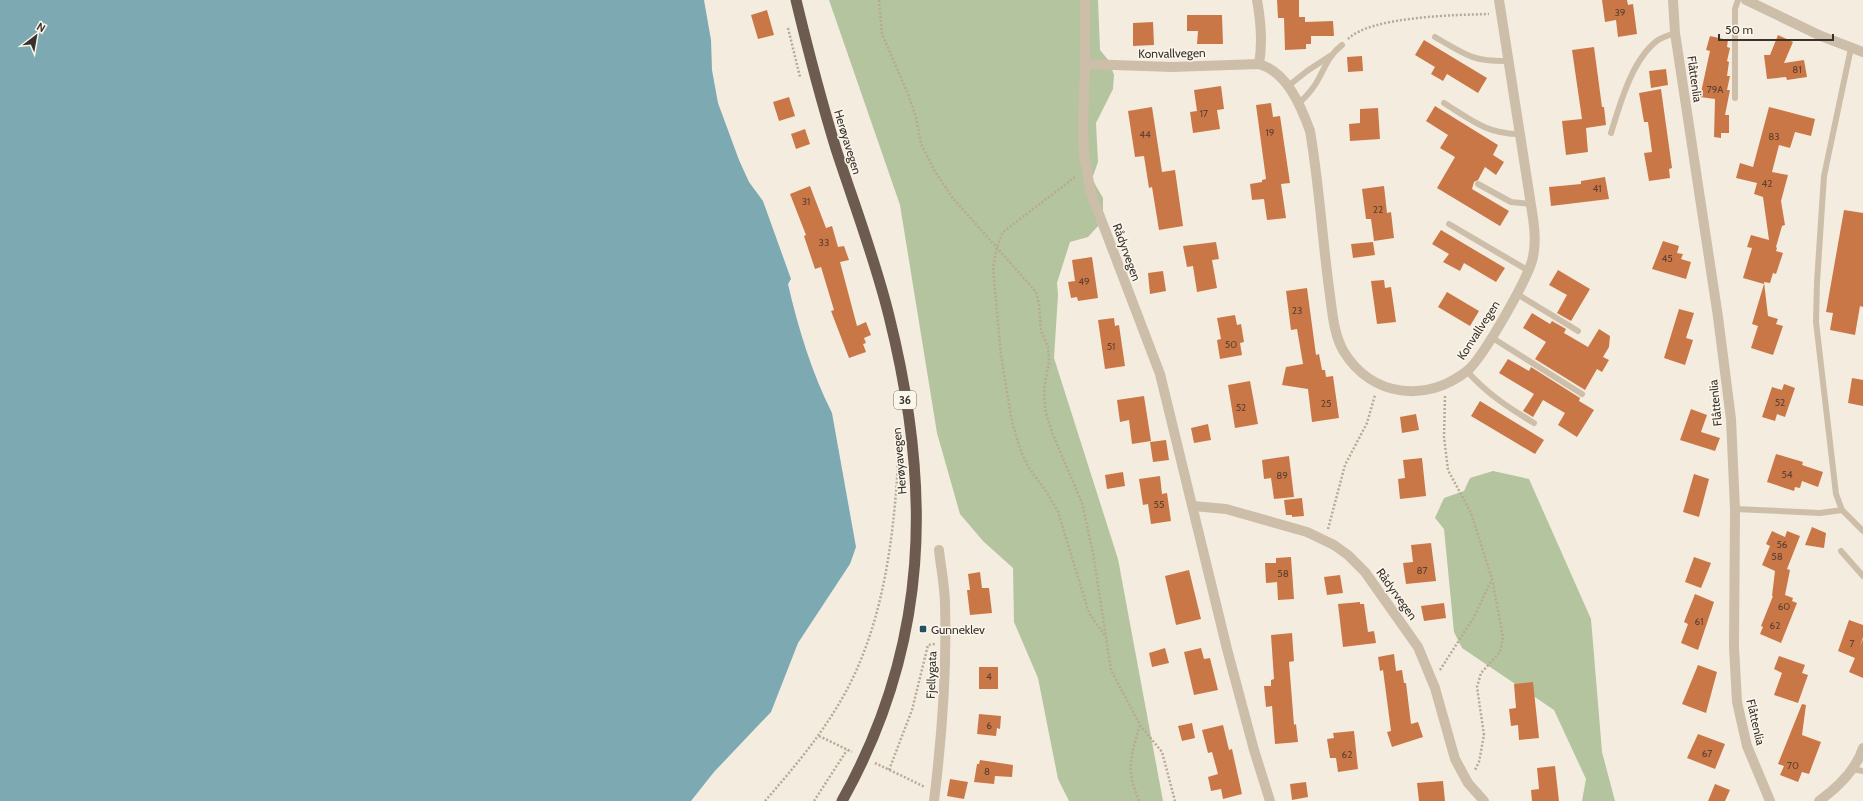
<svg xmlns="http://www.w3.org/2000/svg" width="1863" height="801" font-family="Cabin,sans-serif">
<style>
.green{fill:#b3c49e}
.water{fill:#7daab2}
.building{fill:#ca7747}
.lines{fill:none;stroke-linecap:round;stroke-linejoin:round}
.path{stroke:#b9a994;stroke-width:2.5;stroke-dasharray:2 2;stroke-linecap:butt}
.service{stroke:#cdbeaa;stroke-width:6}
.minor{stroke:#cdbeaa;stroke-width:10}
.trunk{stroke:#6c5b4e;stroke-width:11}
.poi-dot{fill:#1d525e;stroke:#fbf6ec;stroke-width:1.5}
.labels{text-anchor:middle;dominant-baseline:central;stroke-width:3;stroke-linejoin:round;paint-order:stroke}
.number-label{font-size:10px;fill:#5e4231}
.shield{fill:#fbf6ec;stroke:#746c64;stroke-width:1}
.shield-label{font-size:11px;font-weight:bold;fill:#3a312a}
.street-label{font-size:12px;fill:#3a312a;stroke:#fbf6ec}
.poi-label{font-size:12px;fill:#3a312a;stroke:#fbf6ec;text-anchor:start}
</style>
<rect width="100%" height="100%" fill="#f4eddf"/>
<!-- green -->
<g class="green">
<polygon points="829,0 1098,0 1100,50 1109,61 1114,75 1113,89 1096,123 1098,162 1092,179 1103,198 1103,213 1098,226 1088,237 1070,242 1057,283 1058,295 1054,358 1118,559 1163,801 1069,801 1058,779 1038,678 1014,622 1013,568 983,541 960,514 937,433 900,205"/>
<polygon points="1493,471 1529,479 1591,619 1602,752 1615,801 1582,801 1586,779 1554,710 1462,648 1454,632 1444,529 1435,518 1444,498 1464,491 1470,478"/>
</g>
<!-- water -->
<path class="water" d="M 0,0 L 704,0 L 711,40 L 712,70 L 718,103 L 739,160 L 749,182 L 763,201 L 791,279 L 788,284 C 798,328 812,373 832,413 L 856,547 L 850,564 L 798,643 L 771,712 L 714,772 L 691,801 L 0,801 Z"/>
<!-- building -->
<g class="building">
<polygon points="1277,0 1299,0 1299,17 1305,17 1305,22 1333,21 1334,36 1311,36 1311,44 1306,44 1306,49 1285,50 1284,18 1278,18"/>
<polygon points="1602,0 1627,0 1628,5 1633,4 1637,34 1618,37 1616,20 1605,22"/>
<polygon points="767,10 774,35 758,39 751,15"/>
<polygon points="1187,15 1222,15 1223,44 1197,44 1198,31 1187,31"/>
<polygon points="1153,22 1154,45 1133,46 1133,23"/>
<polygon points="1778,35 1793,42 1784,63 1804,60 1807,77 1787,80 1786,77 1767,79 1764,55 1770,55"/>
<polygon points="1710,36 1728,40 1727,47 1730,48 1727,61 1729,62 1727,76 1730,76 1727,90 1730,90 1725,115 1729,115 1729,133 1721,133 1721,138 1714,137 1715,99 1700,97 1710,51 1706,50"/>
<polygon points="1424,40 1487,78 1478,93 1447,74 1443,81 1431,74 1435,67 1415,55"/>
<polygon points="1594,47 1602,107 1604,107 1606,125 1586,128 1588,152 1566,155 1562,121 1582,119 1572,50"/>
<polygon points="1362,56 1363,71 1348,72 1347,57"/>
<polygon points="1666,69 1668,85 1651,88 1649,71"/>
<polygon points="1221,86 1224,109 1217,110 1220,129 1193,133 1190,112 1197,111 1194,90"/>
<polygon points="1661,89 1672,168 1669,169 1670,178 1649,181 1644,153 1652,152 1648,122 1644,122 1639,93"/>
<polygon points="789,97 795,116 779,121 773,102"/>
<polygon points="1271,103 1273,117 1280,116 1290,183 1281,184 1286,218 1267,220 1264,199 1252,200 1250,184 1262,182 1262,180 1266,179 1256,105"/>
<polygon points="1435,106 1498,145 1493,155 1504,162 1496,175 1485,167 1478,180 1474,182 1472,189 1509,211 1500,226 1437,188 1455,157 1440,148 1448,135 1426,121"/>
<polygon points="1152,107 1162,172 1175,170 1183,226 1159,230 1152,187 1149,188 1144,156 1135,157 1128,111"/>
<polygon points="1769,107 1815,119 1811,136 1795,132 1790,148 1779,145 1772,172 1788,175 1781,201 1785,225 1782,226 1776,247 1777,248 1776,251 1783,253 1776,274 1773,273 1770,283 1764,282 1768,316 1778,319 1776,324 1783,326 1773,355 1751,348 1758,326 1752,324 1764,284 1743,278 1752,248 1747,247 1751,235 1769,240 1763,197 1754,194 1757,183 1736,178 1740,163 1753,167"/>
<polygon points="1378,108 1380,139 1350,141 1349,124 1360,123 1360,109"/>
<polygon points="805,129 810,144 796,149 791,134"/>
<polygon points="1605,177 1609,199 1551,206 1549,187 1581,184 1581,181"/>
<polygon points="810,186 826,228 832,226 838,247 844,246 849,260 840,262 857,326 866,322 871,335 864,338 866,343 863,344 866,352 849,358 831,311 834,310 821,267 815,269 804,236 806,235 790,194"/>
<polygon points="1384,186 1387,213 1391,212 1394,238 1374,241 1371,219 1366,219 1362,189"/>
<polygon points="1844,210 1863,213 1863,307 1860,306 1855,335 1830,330 1833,313 1826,312"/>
<polygon points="1441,230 1505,268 1496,282 1464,263 1460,271 1443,262 1449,254 1432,244"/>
<polygon points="1663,241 1679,246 1677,253 1683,254 1681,259 1691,262 1686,279 1652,269"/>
<polygon points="1216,242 1219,259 1212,260 1217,288 1197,292 1193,266 1187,267 1183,246"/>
<polygon points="1373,242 1375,255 1353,258 1351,244"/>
<polygon points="1092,257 1098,298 1078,301 1077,297 1071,298 1068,282 1075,281 1072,260"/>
<polygon points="1558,270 1590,289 1571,321 1557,313 1567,295 1549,285"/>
<polygon points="1163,271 1166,291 1150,294 1148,273"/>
<polygon points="1384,280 1385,288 1391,287 1396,322 1377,324 1371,281"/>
<polygon points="1307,288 1316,355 1319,354 1322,370 1325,370 1326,377 1333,376 1339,418 1312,422 1308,389 1282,385 1286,367 1303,364 1297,329 1291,330 1286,291"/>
<polygon points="1447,292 1479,311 1470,326 1438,307"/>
<polygon points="1679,309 1694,313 1686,338 1693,340 1685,365 1664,358"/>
<polygon points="1532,313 1550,324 1552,321 1566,329 1564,333 1588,347 1599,329 1610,336 1609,347 1603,357 1609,360 1602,372 1597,369 1585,390 1535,359 1546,342 1523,328"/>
<polygon points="1235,315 1237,325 1241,324 1244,342 1240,343 1242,355 1220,359 1217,340 1221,339 1217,318"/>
<polygon points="1114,318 1115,326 1119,325 1125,366 1105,369 1098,320"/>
<polygon points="1508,359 1529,371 1531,367 1580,398 1579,401 1594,410 1577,437 1558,425 1565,413 1543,400 1533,417 1523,411 1534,394 1499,373"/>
<polygon points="1852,378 1863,380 1863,406 1848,403"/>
<polygon points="1250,381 1258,424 1235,428 1228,385"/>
<polygon points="1784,384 1795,388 1785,417 1777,414 1775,421 1762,417 1772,387 1782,390"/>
<polygon points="1144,396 1151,441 1132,444 1129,420 1120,422 1117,400"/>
<polygon points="1480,401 1544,440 1535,454 1471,416"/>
<polygon points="1691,409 1707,415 1701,432 1720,438 1715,451 1680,440"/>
<polygon points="1416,414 1419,430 1402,433 1400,417"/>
<polygon points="1208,424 1211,440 1194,443 1191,428"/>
<polygon points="1166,440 1169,460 1153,462 1150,442"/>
<polygon points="1776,454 1803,462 1802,465 1823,472 1818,487 1802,481 1800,488 1795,487 1794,491 1767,482"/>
<polygon points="1289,456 1294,497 1274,499 1271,478 1264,479 1262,460"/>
<polygon points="1422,458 1426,496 1400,499 1398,479 1405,478 1403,460"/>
<polygon points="1123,472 1125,486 1107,489 1105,475"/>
<polygon points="1694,474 1709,479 1699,517 1683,512"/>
<polygon points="1160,476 1162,494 1167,493 1171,521 1151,524 1148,504 1143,505 1139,479"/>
<polygon points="1302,498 1304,516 1292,517 1292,515 1286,515 1284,500"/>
<polygon points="1812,527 1826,533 1824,548 1805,545"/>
<polygon points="1772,531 1785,537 1787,531 1800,536 1787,569 1790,570 1785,595 1793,598 1792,601 1797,603 1781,643 1760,634 1763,627 1761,626 1773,596 1772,596 1775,571 1762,565 1770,546 1766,544"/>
<polygon points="1431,543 1436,581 1406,584 1403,563 1413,562 1411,545"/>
<polygon points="1291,557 1294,599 1278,600 1277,582 1266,583 1265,563 1276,563 1276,558"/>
<polygon points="1694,557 1711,563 1701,588 1685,582"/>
<polygon points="1189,570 1201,619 1176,625 1165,576"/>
<polygon points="980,572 982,588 989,588 992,613 970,615 967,590 970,590 968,574"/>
<polygon points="1340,575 1343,593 1327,595 1324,577"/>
<polygon points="1695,594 1714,602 1698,650 1681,643 1688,624 1684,622"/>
<polygon points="1360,602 1360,604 1364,604 1368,632 1374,631 1376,643 1343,647 1338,604"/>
<polygon points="1444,603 1446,618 1424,621 1421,606"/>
<polygon points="1849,620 1863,625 1863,637 1860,647 1863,639 1863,678 1849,672 1855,658 1838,651"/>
<polygon points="1292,633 1294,661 1289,662 1294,725 1296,724 1298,742 1275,744 1272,706 1266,707 1264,686 1271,686 1271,680 1274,679 1271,635"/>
<polygon points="1165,648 1169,663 1152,667 1149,653"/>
<polygon points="1201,648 1204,659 1210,658 1218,690 1194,695 1184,652"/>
<polygon points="1394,654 1396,671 1402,670 1404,683 1406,683 1411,724 1418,722 1423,737 1392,747 1387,732 1391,731 1383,670 1380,671 1378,657"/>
<polygon points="1779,656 1805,665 1802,673 1808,675 1798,703 1774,695 1782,673 1774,669"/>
<polygon points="1698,665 1717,672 1706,713 1682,704"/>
<rect x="979" y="667" width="19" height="22"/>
<polygon points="1533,682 1539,738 1519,740 1518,725 1511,726 1509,709 1516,708 1514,684"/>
<polygon points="1802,704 1806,705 1802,735 1821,742 1809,774 1802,772 1798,782 1780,775 1784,766 1778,764"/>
<polygon points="979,714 1001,716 1000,729 997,728 996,736 977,734"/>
<polygon points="1192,723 1195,738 1182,741 1178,726"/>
<polygon points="1223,725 1229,750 1232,749 1242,794 1223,799 1221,789 1211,791 1208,777 1218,774 1212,752 1208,753 1202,730"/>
<polygon points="1354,731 1358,769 1338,772 1336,758 1330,758 1327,739 1334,738 1333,733"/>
<polygon points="1698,734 1725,744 1715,769 1687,758"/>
<polygon points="980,760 1013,765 1012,777 995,776 994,784 974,782 977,764 979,764"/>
<polygon points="1555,766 1559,801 1532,801 1531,790 1539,789 1537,768"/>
<polygon points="950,779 968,782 964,799 947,796"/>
<polygon points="1443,781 1445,801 1419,801 1417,783"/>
<polygon points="1306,782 1308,797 1292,800 1290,784"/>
<polygon points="1715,784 1730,790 1725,801 1708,801"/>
</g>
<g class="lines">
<!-- path -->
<g class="path">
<polyline points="879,0 882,34 908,94 916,117 921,144 934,170 952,197 1036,292 1039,304 1041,331 1048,347 1049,362 1044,389 1045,410 1053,435 1082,503 1093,553 1111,670 1140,725 1162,752 1175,801"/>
<polyline points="788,28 800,77"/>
<path d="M 1348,39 C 1371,16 1457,15 1489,14"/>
<polyline points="1075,177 1003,232 997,247 993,268 1001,355 1012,422 1021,452 1029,468 1046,491 1058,512 1089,613 1105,636"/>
<polyline points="1445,396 1444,437 1448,470 1471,513 1492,579 1503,637 1500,652 1481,673 1477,687 1484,735 1479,762 1475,770"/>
<polyline points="1328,529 1345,465 1367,423 1375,395"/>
<polyline points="1440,670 1474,617 1492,579"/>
<polyline points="819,736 852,752"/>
<polyline points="875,763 925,787"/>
<polyline points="889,770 912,710 928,645 935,644"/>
<path d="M 765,801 C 792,770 819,738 840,702 C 872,648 886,585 893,523 C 896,495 899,466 897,438"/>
<polyline points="814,801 847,750"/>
<path d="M 1139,801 C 1126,768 1130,758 1140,725"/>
</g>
<!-- service -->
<g class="service">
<path d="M 1435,37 C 1465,54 1472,62 1508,61"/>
<polyline points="1851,48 1824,176 1817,282 1816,322 1836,494 1842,510 1863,531"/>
<polyline points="1287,87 1307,71 1330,56"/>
<polyline points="1735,98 1735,9 1738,0"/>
<path d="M 1299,103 C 1307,96 1314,88 1319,78 C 1326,65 1330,54 1342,45"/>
<path d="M 1444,103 C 1471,120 1487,134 1520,134"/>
<path d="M 1611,133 C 1620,104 1632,59 1658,40 C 1663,37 1670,35 1675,33"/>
<polyline points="1478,184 1511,202 1531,204"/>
<polyline points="1449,224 1529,271"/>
<polyline points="1517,294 1578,331"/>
<polyline points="1491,337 1582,394"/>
<path d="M 1467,371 C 1486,393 1509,408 1534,423"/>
<polyline points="1735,509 1820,513 1842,510"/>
<polyline points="1841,551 1863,576"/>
<polyline points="1852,769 1863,771"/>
</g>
<!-- minor -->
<g class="minor">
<polyline points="1085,0 1085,64 1083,129 1084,155 1091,193 1160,374 1227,649 1254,750 1270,801"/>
<path d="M 1257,0 C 1261,22 1263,42 1259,64"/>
<polyline points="1673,0 1675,33 1718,317 1731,419 1735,509 1734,647 1737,702 1747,746 1770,801"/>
<polyline points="1746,0 1821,36 1863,52"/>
<path d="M 1085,64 L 1172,67 L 1259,64 C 1287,72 1301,106 1310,131 C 1319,183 1322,236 1329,288 C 1332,308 1333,334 1344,352 C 1372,397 1426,403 1467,371 C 1483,358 1529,277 1533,257 C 1536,243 1535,231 1533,218 L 1499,0"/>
<polyline points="1193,506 1226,509 1307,532 1334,545 1348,555 1365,572 1418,647 1435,688 1455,759 1468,783 1484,801"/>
<path d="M 934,801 C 942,736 947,671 945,605 C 945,587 941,569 939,550"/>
<path d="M 1819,801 C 1837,788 1856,770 1863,748"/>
</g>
<!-- trunk -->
<path class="trunk" d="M 796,0 C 808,50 821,100 836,149 C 854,204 875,259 889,316 C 932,488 930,644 842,801"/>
</g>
<!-- markers -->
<rect class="poi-dot" x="919" y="625" width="8" height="8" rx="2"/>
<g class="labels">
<!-- number labels -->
<g class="number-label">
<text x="1620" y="12">39</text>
<text x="1797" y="69">81</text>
<text x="1715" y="89">79A</text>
<text x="1204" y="113">17</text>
<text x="1270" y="132">19</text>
<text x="1145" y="134">44</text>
<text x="1774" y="136">83</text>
<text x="1767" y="183">42</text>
<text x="1597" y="188">41</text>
<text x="806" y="201">31</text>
<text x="1378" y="209">22</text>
<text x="824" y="242">33</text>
<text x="1667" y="258">45</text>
<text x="1084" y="281">49</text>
<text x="1297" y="310">23</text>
<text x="1231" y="344">50</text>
<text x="1111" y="346">51</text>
<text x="1780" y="402">52</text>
<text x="1326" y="403">25</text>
<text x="1241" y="407">52</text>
<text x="1787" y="474">54</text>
<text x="1282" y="475">89</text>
<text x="1159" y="504">55</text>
<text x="1782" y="544">56</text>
<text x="1777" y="556">58</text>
<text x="1422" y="570">87</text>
<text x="1283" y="573">58</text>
<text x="1784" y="606">60</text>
<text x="1699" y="621">61</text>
<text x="1775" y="625">62</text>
<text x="1852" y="643">7</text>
<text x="989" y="676">4</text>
<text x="989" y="725">6</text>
<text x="1707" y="753">67</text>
<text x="1347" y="754">62</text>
<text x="1793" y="765">70</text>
<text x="987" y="771">8</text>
</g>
<!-- shield labels -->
<rect class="shield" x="894" y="391" width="22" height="18" rx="3"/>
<g class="shield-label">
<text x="905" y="400">36</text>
</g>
<!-- street labels -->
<g class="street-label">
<text transform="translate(1172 53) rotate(-1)">Konvallvegen</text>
<text transform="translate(1695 79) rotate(82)">Flåttenlia</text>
<text transform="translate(848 142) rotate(73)">Herøyavegen</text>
<text transform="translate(1127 252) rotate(70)">Rådyrvegen</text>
<text transform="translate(1478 330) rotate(-57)">Konvallvegen</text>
<text transform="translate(1715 403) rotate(-96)">Flåttenlia</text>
<text transform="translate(899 461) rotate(-95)">Herøyavegen</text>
<text transform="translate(1397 594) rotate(54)">Rådyrvegen</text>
<text transform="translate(931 675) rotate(-88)">Fjellygata</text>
<text transform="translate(1756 722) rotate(77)">Flåttenlia</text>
</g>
<!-- poi labels -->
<g class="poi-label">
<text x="931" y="629">Gunneklev</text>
</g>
</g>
<!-- north arrow -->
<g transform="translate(36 36) rotate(31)" stroke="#fbf6ec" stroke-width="3" paint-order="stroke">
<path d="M0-3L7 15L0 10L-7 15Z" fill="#3a312a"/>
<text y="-6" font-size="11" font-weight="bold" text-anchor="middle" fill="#3a312a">N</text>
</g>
<!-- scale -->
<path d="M1719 34v6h114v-6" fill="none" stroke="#3a312a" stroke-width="2"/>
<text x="1725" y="34" font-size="12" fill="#3a312a" stroke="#fbf6ec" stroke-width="3" paint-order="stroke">50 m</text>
</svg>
